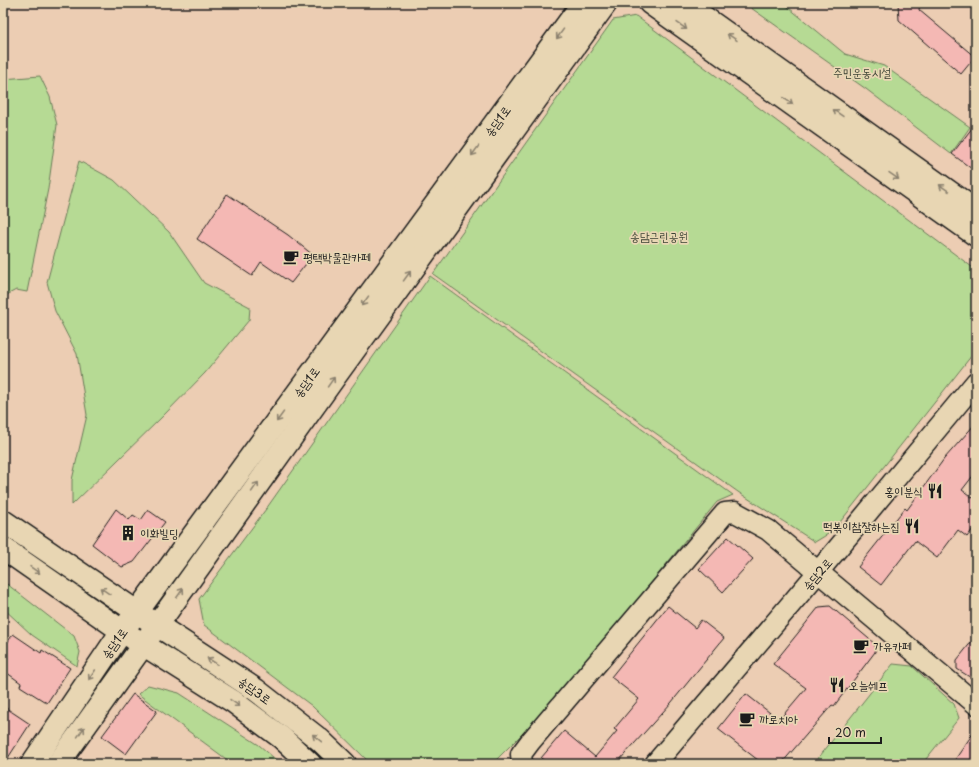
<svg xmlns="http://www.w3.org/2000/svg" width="979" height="767" font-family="'Playpen Sans','Poor Story',sans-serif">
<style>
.green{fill:#b6da94;stroke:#697b58}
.building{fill:#f4b8b4;stroke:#1c1c1c}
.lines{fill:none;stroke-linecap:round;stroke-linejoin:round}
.minor-casing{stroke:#1c1c1c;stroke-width:23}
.tertiary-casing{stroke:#1c1c1c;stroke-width:25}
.secondary-casing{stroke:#1c1c1c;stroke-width:25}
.minor{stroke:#e8d6b3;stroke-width:20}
.tertiary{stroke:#e8d6b3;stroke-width:22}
.secondary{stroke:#e8d6b3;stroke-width:22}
.oneway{stroke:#8c826f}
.labels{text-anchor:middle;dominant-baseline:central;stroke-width:3.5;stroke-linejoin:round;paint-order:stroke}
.park-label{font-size:12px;fill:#3b4234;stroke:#e8d6b3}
.street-label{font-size:12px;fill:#1c1c1c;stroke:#e8d6b3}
.poi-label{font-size:12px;fill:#1c1c1c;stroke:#e8d6b3;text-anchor:start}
</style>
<rect width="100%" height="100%" fill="#eccdb3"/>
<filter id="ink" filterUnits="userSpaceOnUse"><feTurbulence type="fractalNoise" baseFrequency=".025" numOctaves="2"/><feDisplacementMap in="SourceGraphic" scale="8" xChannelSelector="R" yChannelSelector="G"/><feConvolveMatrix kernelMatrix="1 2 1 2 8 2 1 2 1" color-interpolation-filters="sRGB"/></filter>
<g filter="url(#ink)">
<!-- green -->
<g class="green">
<polygon points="744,3 783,3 845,54 884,66 970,127 951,154 866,89"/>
<polygon points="636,16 976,270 976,350 833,531 815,542 738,492 433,274 613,20"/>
<polygon points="40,76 50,97 57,125 48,189 27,292 16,290 3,297 3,79"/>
<polygon points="79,161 114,180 169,232 204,283 250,307 249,320 205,373 163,416 72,505 72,480 87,415 77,354 55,311 47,282"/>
<polygon points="430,276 733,495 717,502 576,675 526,730 492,764 371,764 312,706 204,625 199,599 266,509"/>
<polygon points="3,581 74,636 80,652 77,666 32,635 3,608"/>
<polygon points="893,664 912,666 954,704 959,718 922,764 820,764 816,761"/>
<polygon points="148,685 179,693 259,745 281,764 233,764 138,694"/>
</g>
<!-- building -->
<g class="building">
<polygon points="898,3 920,3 919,10 975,57 961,74 899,20"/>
<polygon points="976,123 976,172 952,154"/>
<polygon points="227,194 288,235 313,255 291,283 261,262 252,276 197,239"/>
<polygon points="976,423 976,472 962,490 976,500 976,525 967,537 958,530 937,558 915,541 881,585 858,567 905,508 907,510 944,459"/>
<polygon points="116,509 129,520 133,515 141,520 148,510 165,522 134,562 122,567 92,544"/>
<polygon points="728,537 753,559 723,592 699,569"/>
<polygon points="668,606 695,628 701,620 724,638 671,703 616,764 548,764 541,758 564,731 595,757 617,731 614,729 639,699 611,677"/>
<polygon points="830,606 875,644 875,652 834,706 832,705 781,764 763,764 718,729 746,694 779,720 806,688 773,664 819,607"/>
<polygon points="13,634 41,653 42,650 70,668 47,703 20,686 21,683 3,670 3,649"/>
<polygon points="976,636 976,681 957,669 957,660"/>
<polygon points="133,694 157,711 126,754 102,736"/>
<polygon points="3,706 30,724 4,764 3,764"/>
<polygon points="976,729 976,764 952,764"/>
</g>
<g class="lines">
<defs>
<g id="minor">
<polyline points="522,764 521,754 530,742 725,513 735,512 768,530 976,704"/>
<polyline points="655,764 819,571 976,382"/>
</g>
<g id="tertiary">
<polyline points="650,3 976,235"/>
<polyline points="684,3 976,211"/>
</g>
<g id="secondary">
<polyline points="3,521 137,612 256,690 320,740 345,764"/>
<polyline points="3,548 122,631 234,702 282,738 310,764"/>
<polyline points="32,764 122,631 137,612 583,3"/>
<polyline points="58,764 336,375 606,3"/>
</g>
</defs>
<!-- minor casing -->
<use href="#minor" class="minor-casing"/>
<!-- tertiary casing -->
<use href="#tertiary" class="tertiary-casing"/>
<!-- secondary casing -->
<use href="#secondary" class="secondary-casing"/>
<!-- minor -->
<use href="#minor" class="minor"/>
<!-- tertiary -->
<use href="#tertiary" class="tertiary"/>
<!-- secondary -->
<use href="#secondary" class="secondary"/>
</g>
<!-- one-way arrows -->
<defs><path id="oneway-shaft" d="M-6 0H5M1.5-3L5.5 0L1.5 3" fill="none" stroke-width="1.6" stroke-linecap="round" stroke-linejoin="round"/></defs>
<g class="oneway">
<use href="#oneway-shaft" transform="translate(682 26) rotate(35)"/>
<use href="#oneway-shaft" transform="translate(560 34) rotate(126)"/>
<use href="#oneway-shaft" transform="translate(732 37) rotate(-145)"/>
<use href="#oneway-shaft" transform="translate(788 101) rotate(35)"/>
<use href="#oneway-shaft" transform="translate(838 113) rotate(-145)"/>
<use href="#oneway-shaft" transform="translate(475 151) rotate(126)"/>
<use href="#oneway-shaft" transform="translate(894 176) rotate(35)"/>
<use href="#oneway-shaft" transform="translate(944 188) rotate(-145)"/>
<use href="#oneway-shaft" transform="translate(407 276) rotate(-54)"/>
<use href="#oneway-shaft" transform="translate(365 301) rotate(126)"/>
<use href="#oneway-shaft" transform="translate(331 382) rotate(-55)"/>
<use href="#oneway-shaft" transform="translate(280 417) rotate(126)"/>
<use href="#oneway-shaft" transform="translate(255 487) rotate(-55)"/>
<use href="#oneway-shaft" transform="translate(35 570) rotate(35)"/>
<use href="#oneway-shaft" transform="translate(105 591) rotate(-146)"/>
<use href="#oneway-shaft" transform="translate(180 593) rotate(-55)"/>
<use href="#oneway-shaft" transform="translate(212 661) rotate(-147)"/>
<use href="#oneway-shaft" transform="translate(92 675) rotate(124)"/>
<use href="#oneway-shaft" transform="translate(235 703) rotate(35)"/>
<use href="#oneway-shaft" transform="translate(81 732) rotate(-55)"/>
<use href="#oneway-shaft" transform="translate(317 738) rotate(-141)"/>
</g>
</g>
<!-- icons -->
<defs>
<symbol id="cafe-bare" viewBox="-9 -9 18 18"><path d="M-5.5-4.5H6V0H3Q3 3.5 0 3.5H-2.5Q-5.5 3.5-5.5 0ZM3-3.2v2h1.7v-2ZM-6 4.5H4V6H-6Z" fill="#1c1c1c" stroke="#e8d6b3" stroke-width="2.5" paint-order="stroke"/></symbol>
<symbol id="restaurant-bare" viewBox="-9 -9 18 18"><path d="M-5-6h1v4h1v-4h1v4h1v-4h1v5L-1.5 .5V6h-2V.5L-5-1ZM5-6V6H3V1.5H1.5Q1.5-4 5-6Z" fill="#1c1c1c" stroke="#e8d6b3" stroke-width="2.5" paint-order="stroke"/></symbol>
<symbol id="building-bare" viewBox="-9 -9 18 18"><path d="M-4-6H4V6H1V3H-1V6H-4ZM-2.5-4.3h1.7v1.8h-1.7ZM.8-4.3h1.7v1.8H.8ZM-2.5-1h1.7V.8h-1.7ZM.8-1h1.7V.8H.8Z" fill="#1c1c1c" stroke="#e8d6b3" stroke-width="2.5" paint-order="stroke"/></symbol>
</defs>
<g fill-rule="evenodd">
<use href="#cafe-bare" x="280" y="246" width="22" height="22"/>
<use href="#restaurant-bare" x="924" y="480" width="22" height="22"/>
<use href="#restaurant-bare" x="901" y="515" width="22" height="22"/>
<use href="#building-bare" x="117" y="522" width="22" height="22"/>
<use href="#cafe-bare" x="850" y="635" width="22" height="22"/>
<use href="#restaurant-bare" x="826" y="674" width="22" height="22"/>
<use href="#cafe-bare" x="736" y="708" width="22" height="22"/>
</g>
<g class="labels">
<!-- park labels -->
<g class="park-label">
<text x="862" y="72">주민운동시설</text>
<text x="659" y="236">송담근린공원</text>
</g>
<!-- street labels -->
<g class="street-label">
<text transform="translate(497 121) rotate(-54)">송담1로</text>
<text transform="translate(306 382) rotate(-54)">송담1로</text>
<text transform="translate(817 574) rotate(-50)">송담2로</text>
<text transform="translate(114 643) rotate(-55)">송담1로</text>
<text transform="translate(255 690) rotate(36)">송담3로</text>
</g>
<!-- poi labels -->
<g class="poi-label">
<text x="303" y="257">평택박물관카페</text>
<text x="923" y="491" text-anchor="end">홍이분식</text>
<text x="900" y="526" text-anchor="end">떡볶이참잘하는집</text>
<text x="140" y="533">이화빌딩</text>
<text x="873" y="646">가유카페</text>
<text x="849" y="685">오늘쉐프</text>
<text x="759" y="719">까로치아</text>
</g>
</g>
<!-- margin -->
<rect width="979" height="767" fill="none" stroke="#e8d6b3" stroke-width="16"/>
<rect x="8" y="8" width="963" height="751" fill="none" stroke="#1c1c1c" stroke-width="1.5" filter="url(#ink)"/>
<!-- scale -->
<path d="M829 737v6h52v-6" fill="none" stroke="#1c1c1c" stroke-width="2"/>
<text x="835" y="737" font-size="12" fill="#1c1c1c" stroke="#e8d6b3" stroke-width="3" paint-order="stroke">20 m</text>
</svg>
